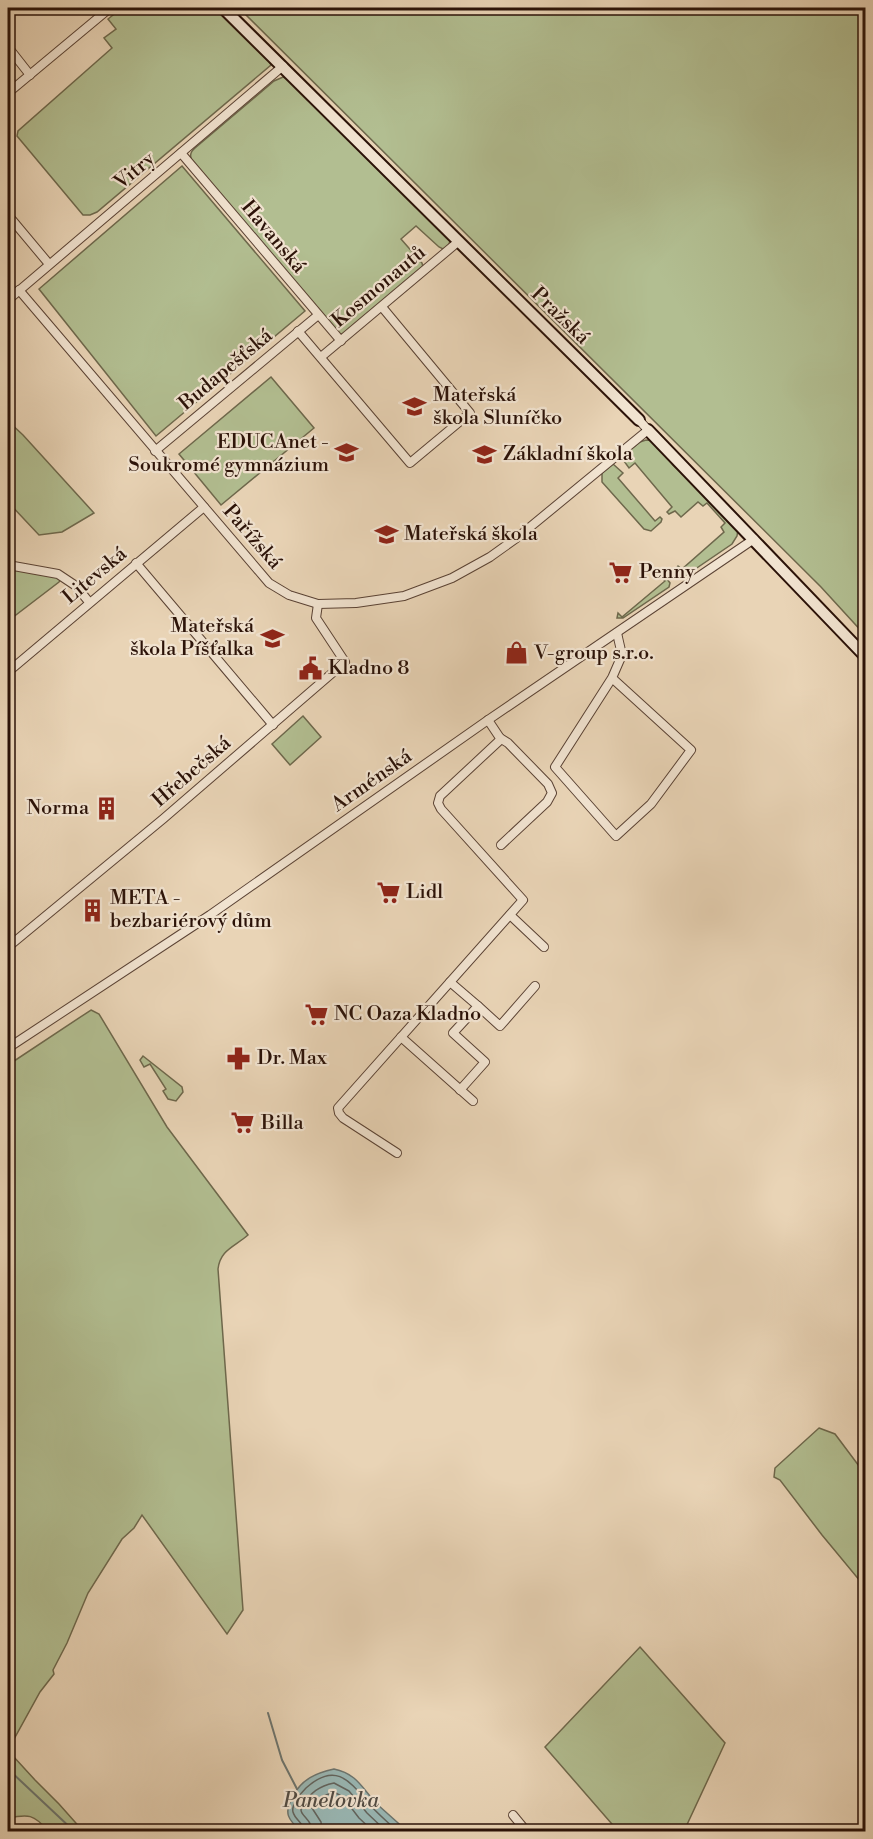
<svg xmlns="http://www.w3.org/2000/svg" width="873" height="1839" font-family="'Libre Bodoni',serif">
<style>
.green{fill:#b2be91;stroke:#6e684c;stroke-width:1.5}
.water{fill:#99b7b4;stroke:#6d756f;stroke-width:1.5}
.lines{fill:none;stroke-linecap:round;stroke-linejoin:round}
.shore{stroke:#62645e;stroke-width:1.5}
.stream{stroke:#6d756f;stroke-width:2}
.street-casing{stroke:#5a4234;stroke-width:10}
.secondary-casing{stroke:#2b1208;stroke-width:14}
.street{stroke:#f1e3d0;stroke-width:8}
.secondary{stroke:#f1e3d0;stroke-width:10}
.labels{text-anchor:middle;dominant-baseline:central;stroke-width:4.5;stroke-linejoin:round;paint-order:stroke}
.street-label{font-size:20px;fill:#2b1208;stroke:#f1e3d0}
.poi-label{font-size:20px;fill:#2b1208;stroke:#f1e3d0;text-anchor:start}
.water-label{font-size:21px;font-style:italic;fill:#524c44;stroke:#f1e3d0}
</style>
<rect width="100%" height="100%" fill="#e9d4b6"/>
<filter id="stains"><feTurbulence type="fractalNoise" baseFrequency=".00333" numOctaves="4"/><feColorMatrix values="0 0 0 0 .2 0 0 0 0 .09 0 0 0 0 .02 0 0 0 .5 -.17"/></filter>
<radialGradient id="worn" r=".72"><stop offset=".6" stop-color="#630" stop-opacity="0"/><stop offset="1" stop-color="#630" stop-opacity=".3"/></radialGradient>
<!-- green -->
<g class="green">
<polygon points="122,8 216,8 269,61 271,65 97,212 90,215 83,215 17,136 18,131 112,48 104,38 116,29 108,19"/>
<polygon points="239,8 865,8 865,635 821,587"/>
<path d="M 283,77 L 288,79 L 447,235 L 450,241 L 448,247 L 443,249 L 439,247 L 416,226 L 401,239 L 422,263 L 423,267 L 345,334 L 340,334 L 193,164 C 190,157 189,153 195,148 L 274,81 Z"/>
<polygon points="182,166 305,311 156,436 39,289"/>
<polygon points="271,377 314,428 221,505 179,454"/>
<polygon points="8,421 23,435 94,513 62,532 39,535 8,502"/>
<path d="M 646,440 C 663,440 666,459 675,467 C 679,471 686,473 690,477 C 707,491 723,513 738,529 L 737,536 L 732,544 L 685,576 L 678,574 L 676,569 L 678,566 L 682,569 L 724,532 L 721,527 L 725,523 L 707,503 L 703,506 L 698,502 L 681,517 L 675,511 L 669,514 L 667,512 L 672,507 L 635,463 L 629,468 L 621,457 L 640,442 Z"/>
<polygon points="613,464 623,473 618,478 655,521 660,517 662,519 661,522 651,531 644,529 602,482 602,473"/>
<polygon points="8,567 62,578 59,582 8,621"/>
<polygon points="664,575 670,583 669,587 623,618 617,618 618,613 622,617 665,581 661,576"/>
<polygon points="303,716 321,737 290,765 272,744"/>
<path d="M 91,1010 L 99,1014 L 167,1127 L 248,1235 C 234,1247 220,1250 218,1269 L 243,1610 L 227,1634 L 142,1515 L 134,1528 L 122,1539 L 88,1593 L 67,1643 L 53,1670 L 54,1674 L 40,1692 L 13,1741 L 13,1756 L 35,1780 L 59,1804 L 83,1831 L 48,1831 C 34,1814 28,1814 8,1818 L 8,1065 Z"/>
<polygon points="143,1056 182,1087 183,1092 176,1101 168,1099 163,1091 166,1089 150,1064 144,1067 140,1060"/>
<polygon points="819,1428 835,1434 865,1474 865,1587 822,1535 780,1480 774,1477 775,1468"/>
<polygon points="640,1647 725,1743 684,1831 618,1831 545,1747"/>
</g>
<!-- water -->
<path class="water" d="M 334,1769 C 358,1774 362,1789 378,1805 C 388,1814 397,1822 407,1831 L 302,1832 C 288,1820 283,1813 293,1796 C 302,1779 316,1773 334,1769 Z"/>
<g class="lines">
<!-- shore -->
<g class="shore">
<path d="M 305,1832 C 304,1823 295,1820 293,1812 C 291,1805 301,1793 306,1788 C 337,1760 351,1783 371,1806 C 379,1815 389,1823 398,1832"/>
<path d="M 313,1832 C 312,1820 301,1816 301,1810 C 301,1808 302,1807 303,1806 C 310,1792 320,1786 334,1783 L 349,1791 L 367,1813 L 387,1832"/>
<polyline points="322,1832 321,1822 312,1808 321,1797 334,1792 343,1797 359,1818 374,1832"/>
</g>
<!-- stream -->
<g class="stream">
<polyline points="268,1713 282,1760 297,1789"/>
<polyline points="8,1769 75,1832"/>
</g>
<defs>
<g id="street">
<polyline points="8,47 30,75"/>
<polyline points="8,93 110,8"/>
<polyline points="181,153 341,341"/>
<polyline points="8,215 49,264"/>
<polyline points="19,290 269,583 289,595 318,604 356,603 404,596 452,578 490,557 518,537 648,430 639,420"/>
<polyline points="8,300 283,66"/>
<polyline points="298,331 410,463 470,413 382,307"/>
<polyline points="321,357 459,241"/>
<polyline points="155,451 317,316"/>
<polyline points="136,563 273,725"/>
<polyline points="8,565 58,574 76,586 89,602"/>
<polyline points="8,672 204,507"/>
<polyline points="612,678 691,750 651,804 616,836 555,767 612,678 622,655 617,633"/>
<polyline points="500,738 508,743 548,784 552,793 547,802 501,845"/>
<polyline points="510,915 544,947"/>
<polyline points="8,947 163,819 345,662 316,618 318,604"/>
<polyline points="450,982 478,1006 453,1033 485,1062 460,1090"/>
<polyline points="478,1006 500,1026 535,986"/>
<polyline points="401,1037 473,1101"/>
<polyline points="8,1048 210,915 488,720 754,539"/>
<polyline points="397,1153 343,1118 339,1113 338,1108 523,900 441,809 438,803 440,796 499,741 500,738 488,720"/>
<polyline points="513,1815 527,1832"/>
</g>
<g id="secondary">
<polyline points="223,8 639,420"/>
<polyline points="648,430 866,657"/>
</g>
</defs>
<!-- street casing -->
<use href="#street" class="street-casing"/>
<!-- secondary casing -->
<use href="#secondary" class="secondary-casing"/>
<!-- street -->
<use href="#street" class="street"/>
<!-- secondary -->
<use href="#secondary" class="secondary"/>
</g>
<!-- icons -->
<defs>
<symbol id="school-bare" viewBox="-9 -9 18 18"><path d="M0-5L7-2L0 1L-7-2ZM-4 1L0 2.5L4 1V4Q0 6-4 4Z" fill="#8f2418" stroke="#f1e3d0" stroke-width="2.5" paint-order="stroke"/></symbol>
<symbol id="supermarket-bare" viewBox="-9 -9 18 18"><path d="M-6-5.5h2.5l.6 2H6L4.5 2H-2.5L-4.4-4H-6ZM-1.5 3.2a1.3 1.3 0 1 0 .1 0ZM3 3.2a1.3 1.3 0 1 0 .1 0Z" fill="#8f2418" stroke="#f1e3d0" stroke-width="2.5" paint-order="stroke"/></symbol>
<symbol id="shop-bare" viewBox="-9 -9 18 18"><path d="M-5-2.5h2.3a2.7 3.5 0 0 1 5.4 0H5L5.5 6h-11ZM-1.5-2.5h3a1.5 2.3 0 0 0-3 0Z" fill="#8f2418" stroke="#f1e3d0" stroke-width="2.5" paint-order="stroke"/></symbol>
<symbol id="civic-bare" viewBox="-9 -9 18 18"><path d="M-.6-6.5H3V-4.5H.6V-3L4-1V1h2V6H-6V1h2V-1L-.6-3ZM-1.2 2.5V6h2.4V2.5Z" fill="#8f2418" stroke="#f1e3d0" stroke-width="2.5" paint-order="stroke"/></symbol>
<symbol id="building-bare" viewBox="-9 -9 18 18"><path d="M-4-6H4V6H1V3H-1V6H-4ZM-2.5-4.3h1.7v1.8h-1.7ZM.8-4.3h1.7v1.8H.8ZM-2.5-1h1.7V.8h-1.7ZM.8-1h1.7V.8H.8Z" fill="#8f2418" stroke="#f1e3d0" stroke-width="2.5" paint-order="stroke"/></symbol>
<symbol id="pharmacy-bare" viewBox="-9 -9 18 18"><path d="M-2-6h4v4h4v4h-4v4h-4v-4h-4v-4h4Z" fill="#8f2418" stroke="#f1e3d0" stroke-width="2.5" paint-order="stroke"/></symbol>
</defs>
<g fill-rule="evenodd">
<use href="#school-bare" x="398" y="390" width="33" height="33"/>
<use href="#school-bare" x="330" y="436" width="33" height="33"/>
<use href="#school-bare" x="468" y="438" width="33" height="33"/>
<use href="#school-bare" x="370" y="518" width="33" height="33"/>
<use href="#supermarket-bare" x="604" y="556" width="33" height="33"/>
<use href="#school-bare" x="256" y="622" width="33" height="33"/>
<use href="#shop-bare" x="500" y="636" width="33" height="33"/>
<use href="#civic-bare" x="294" y="652" width="33" height="33"/>
<use href="#building-bare" x="90" y="792" width="33" height="33"/>
<use href="#supermarket-bare" x="372" y="876" width="33" height="33"/>
<use href="#building-bare" x="76" y="894" width="33" height="33"/>
<use href="#supermarket-bare" x="300" y="998" width="33" height="33"/>
<use href="#pharmacy-bare" x="222" y="1042" width="33" height="33"/>
<use href="#supermarket-bare" x="226" y="1106" width="33" height="33"/>
</g>
<g class="labels">
<!-- street labels -->
<g class="street-label">
<text transform="translate(135 171) rotate(-40)">Vitry</text>
<text transform="translate(273 237) rotate(50)">Havanská</text>
<text transform="translate(379 287) rotate(-40)">Kosmonautů</text>
<text transform="translate(560 316) rotate(44)">Pražská</text>
<text transform="translate(226 370) rotate(-40)">Budapešťská</text>
<text transform="translate(252 537) rotate(49)">Pařížská</text>
<text transform="translate(95 576) rotate(-40)">Litevská</text>
<text transform="translate(192 772) rotate(-41)">Hřebečská</text>
<text transform="translate(372 781) rotate(-35)">Arménská</text>
</g>
<!-- poi labels -->
<g class="poi-label">
<text x="433" y="395">Mateřská<tspan x="433" dy="23">škola Sluníčko</tspan></text>
<text x="329" y="442" text-anchor="end">EDUCAnet -<tspan x="329" dy="23">Soukromé gymnázium</tspan></text>
<text x="503" y="454">Základní škola</text>
<text x="404" y="534">Mateřská škola</text>
<text x="639" y="572">Penny</text>
<text x="254" y="626" text-anchor="end">Mateřská<tspan x="254" dy="23">škola Píšťalka</tspan></text>
<text x="534" y="653">V-group s.r.o.</text>
<text x="328" y="668">Kladno 8</text>
<text x="89" y="808" text-anchor="end">Norma</text>
<text x="406" y="892">Lidl</text>
<text x="110" y="898">META -<tspan x="110" dy="23">bezbariérový dům</tspan></text>
<text x="334" y="1014">NC Oaza Kladno</text>
<text x="257" y="1058">Dr. Max</text>
<text x="261" y="1123">Billa</text>
</g>
<!-- water labels -->
<g class="water-label">
<text x="331" y="1801">Panelovka</text>
</g>
</g>
<!-- margin -->
<rect width="873" height="1839" fill="none" stroke="#e9d4b6" stroke-width="30"/>
<rect x="9" y="9" width="855" height="1821" fill="none" stroke="#2b1208" stroke-width="3"/>
<rect x="15" y="15" width="843" height="1809" fill="none" stroke="#2b1208" stroke-width="1.5"/>
<rect width="100%" height="100%" filter="url(#stains)"/>
<rect width="100%" height="100%" fill="url(#worn)"/>
</svg>
